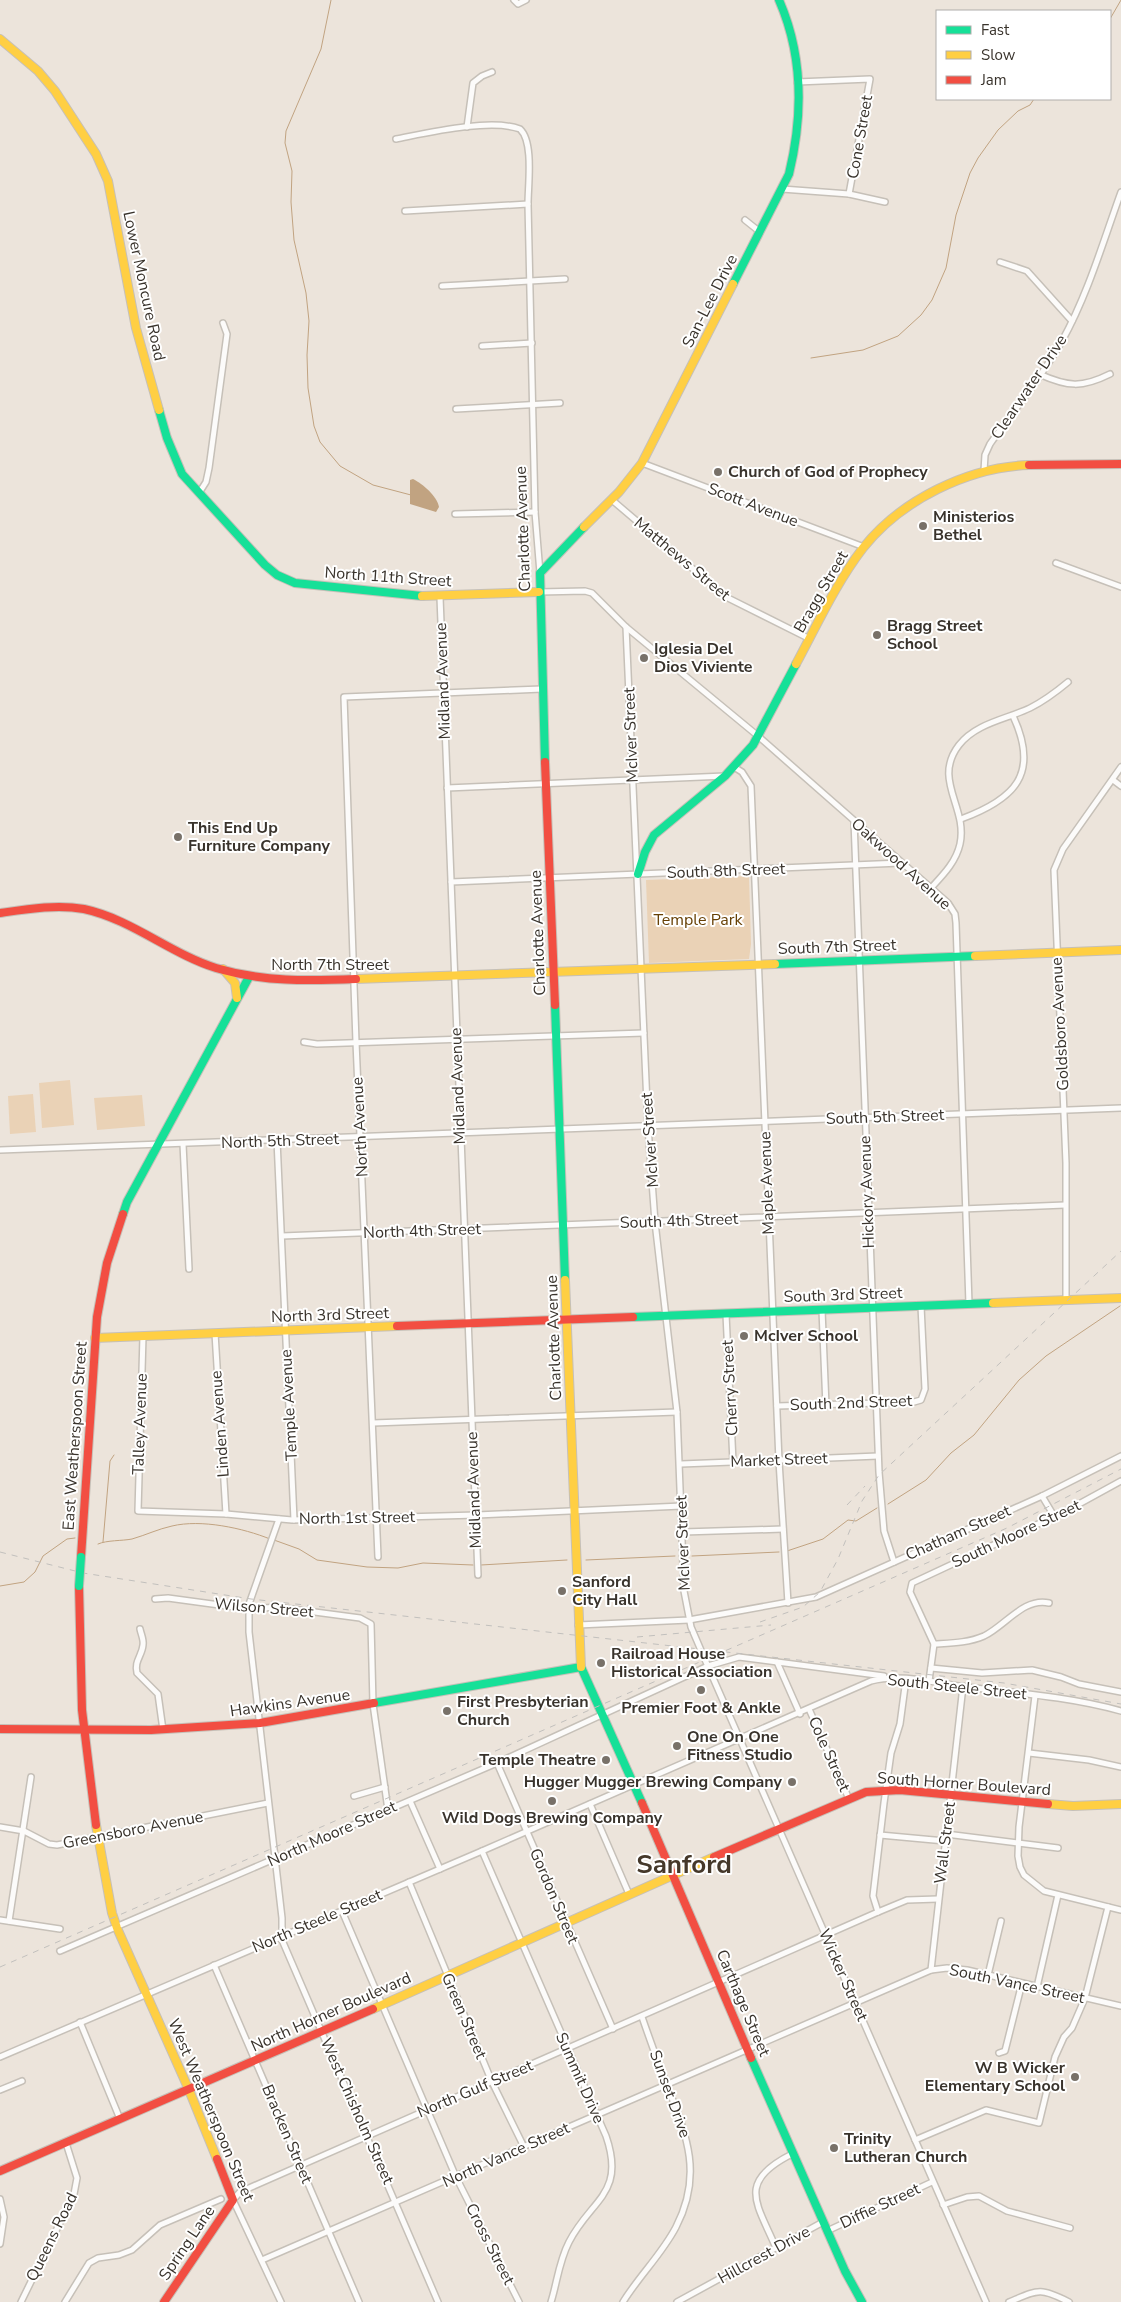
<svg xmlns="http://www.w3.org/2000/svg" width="1121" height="2302" font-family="'Nunito Sans',sans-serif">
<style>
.green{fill:#ead2b6}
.water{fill:#c1a381}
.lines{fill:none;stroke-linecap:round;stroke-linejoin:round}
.stream{stroke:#c1a381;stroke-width:1}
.street-casing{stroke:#c6c0b8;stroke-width:8}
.fast-casing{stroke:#c6c0b8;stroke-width:10}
.slow-casing{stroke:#c6c0b8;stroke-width:10}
.jam-casing{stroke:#c6c0b8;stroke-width:10}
.street{stroke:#fcfbfa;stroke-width:5}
.fast{stroke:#16e098;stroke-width:8}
.slow{stroke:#ffcf43;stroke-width:8}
.jam{stroke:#f24e42;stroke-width:8}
.rail{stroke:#c2c0bd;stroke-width:1;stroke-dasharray:6 6;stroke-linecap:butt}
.fast-bridge-casing{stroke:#c6c0b8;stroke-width:10;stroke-linecap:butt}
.fast-bridge{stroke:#16e098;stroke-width:8}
.poi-dot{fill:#787169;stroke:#fff;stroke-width:2}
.labels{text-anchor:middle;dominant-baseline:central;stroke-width:4;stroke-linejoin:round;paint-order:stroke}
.street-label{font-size:16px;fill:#39332c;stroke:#fff}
.poi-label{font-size:16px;font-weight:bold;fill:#39332c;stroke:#fff;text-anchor:start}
.park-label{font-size:16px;fill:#674005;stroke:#fff}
.town-label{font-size:26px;font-weight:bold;fill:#45382a;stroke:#fff}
</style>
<rect width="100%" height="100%" fill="#ece4db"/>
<!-- green -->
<g class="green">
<polygon points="749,876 751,944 749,959 649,963 646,880"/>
<polygon points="70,1080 74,1125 42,1128 39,1083"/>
<polygon points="33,1094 36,1132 10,1134 8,1096"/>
<polygon points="142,1095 145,1126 97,1130 94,1098"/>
</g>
<!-- water -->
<path class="water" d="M 413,479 C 423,484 437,496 439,507 L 436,512 L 410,504 L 410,480 Z"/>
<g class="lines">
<!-- stream -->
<g class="stream">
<polyline points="331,0 321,49 286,131 285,143 292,171 291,202 294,240 306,293 309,321 307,355 308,388 314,426 320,442 340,466 373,485 411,495"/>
<polyline points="1110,19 1121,0"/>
<polyline points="811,358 863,350 898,336 921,315 932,300 946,268 956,215 970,173 978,158 998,130 1018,111 1030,105 1034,99"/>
<polyline points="888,1504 926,1480 951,1453 974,1435 1019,1380 1046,1356 1120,1306"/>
<polyline points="274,1540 299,1549 317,1560 367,1567 398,1568 423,1563 473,1565"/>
<polyline points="103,1542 110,1461 114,1455"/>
<path d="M 98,1544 C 107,1540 122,1541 132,1539 C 146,1535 158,1529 172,1526 C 201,1519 243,1528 270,1539"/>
<polyline points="787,1551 823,1539 848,1520 856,1521 877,1508"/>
<polyline points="692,1556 779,1552"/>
<polyline points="586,1560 675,1556"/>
<polyline points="481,1565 567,1560"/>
<polyline points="0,1586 24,1582 35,1572 43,1556 67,1539 75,1538"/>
</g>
<defs>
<g id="street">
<polyline points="514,0 518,4 526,0"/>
<polyline points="797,82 870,79 849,194"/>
<polyline points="467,127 473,83 482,76 492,72"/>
<path d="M 396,139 C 427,133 490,118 520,129 C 534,142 528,185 528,204 L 535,512 L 540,573"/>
<polyline points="782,189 849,194 885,202"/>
<polyline points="405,211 528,204"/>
<polyline points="745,220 760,232"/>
<polyline points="1000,262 1027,271 1072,321"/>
<polyline points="442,286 565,279"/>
<polyline points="482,346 532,343"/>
<path d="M 1039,374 C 1068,387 1082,388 1110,374"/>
<polyline points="456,409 560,403"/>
<polyline points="642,463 864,547"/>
<path d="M 984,471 L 985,455 L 990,444 C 1014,410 1042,377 1062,341 C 1088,294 1103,242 1121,192"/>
<polyline points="199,493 206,482 209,468 227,334 223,323"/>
<polyline points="612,500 726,597 810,639"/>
<polyline points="455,514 535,512"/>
<polyline points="1056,563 1121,587"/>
<polyline points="539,592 585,591 592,593 626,627 758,736 948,903 955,914 956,923 969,1304"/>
<polyline points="440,597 478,1575"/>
<polyline points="626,627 648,1127 655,1222 677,1412 684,1591 691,1627 703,1655 986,2302"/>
<polyline points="734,767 742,772 751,786 779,1461 788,1603"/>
<polyline points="1113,780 1121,786"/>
<polyline points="447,788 725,776"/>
<path d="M 961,819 C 1015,799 1040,774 1013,716"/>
<polyline points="854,821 879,1472 884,1531 894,1562"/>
<polyline points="451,882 901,863"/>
<path d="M 931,888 C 943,875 956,862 960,844 C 968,807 932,780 959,745 C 976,723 1007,719 1030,708 C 1044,701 1056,692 1068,682"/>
<polyline points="304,1042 317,1044 644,1033"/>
<polyline points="277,1140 294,1520"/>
<polyline points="183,1144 189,1269"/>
<polyline points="0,1150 1121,1108"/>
<polyline points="282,1236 1065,1205"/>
<polyline points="1066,1301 1066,1163 1054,870 1063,849 1121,767"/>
<polyline points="822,1310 826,1406"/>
<polyline points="726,1314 733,1462"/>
<polyline points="215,1333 226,1514"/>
<polyline points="143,1336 138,1511 226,1514 292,1520 477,1515 682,1506"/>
<polyline points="777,1406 914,1402 921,1400 925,1389 921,1306"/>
<polyline points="373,1423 677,1412"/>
<polyline points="681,1464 878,1456"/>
<polyline points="1042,1496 1054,1516"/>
<polyline points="279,1519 249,1604 249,1632 282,1918 282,1940 438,2302"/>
<polyline points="683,1532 783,1529"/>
<polyline points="378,1557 356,1042 344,697 542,689"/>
<polyline points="155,1599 168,1598 249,1609 277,1607 360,1618 371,1624 373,1704 388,1810"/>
<polyline points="578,1625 689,1620 816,1597 1042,1496 1121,1456"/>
<path d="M 140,1629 C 141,1634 144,1640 143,1645 C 142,1656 134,1661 137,1673 L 158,1694 L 163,1730"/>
<path d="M 934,1644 C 951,1643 968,1643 984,1636 C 1005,1626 1024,1597 1049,1603"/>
<polyline points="777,1662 800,1714"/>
<polyline points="931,1668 982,1673 1032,1670 1061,1677 1079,1684 1121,1692"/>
<polyline points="929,1681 934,1644 910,1592 912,1583 1068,1510 1121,1481"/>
<polyline points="1035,1696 1019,1827 1018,1856 1020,1867 1024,1875 1044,1891 1121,1910"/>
<polyline points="809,1709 849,1799"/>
<polyline points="1029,1753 1089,1760 1121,1767"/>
<polyline points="497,1763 613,2029"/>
<polyline points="354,1796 385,1787"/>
<polyline points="410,1801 440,1869"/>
<polyline points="590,1804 629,1894"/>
<polyline points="0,1827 24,1831 49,1844 57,1845 268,1803"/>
<polyline points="946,1834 1058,1848"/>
<polyline points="880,1835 945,1841"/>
<path d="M 482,1851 L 606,2136 C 626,2194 591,2199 569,2242 C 559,2261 557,2283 551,2302"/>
<polyline points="409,1882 492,2082 524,2147"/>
<polyline points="342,1911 456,2177 519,2302"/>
<polyline points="878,1912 873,1896 884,1803 891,1753 900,1724 906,1679"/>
<polyline points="0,1920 60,1929"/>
<polyline points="9,1921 31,1777"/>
<polyline points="60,1951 497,1763 708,1666 739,1657 884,1676"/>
<polyline points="214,1965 359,2302"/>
<polyline points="931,1970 963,1686"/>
<polyline points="988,1975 1001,1921"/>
<polyline points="1037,1987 1058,1895"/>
<polyline points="80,2022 120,2119"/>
<polyline points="999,2053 1005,2051 1022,1983"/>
<path d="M 0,2057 L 482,1851 L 871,1681 C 901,1673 935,1683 966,1687 C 1017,1693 1071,1697 1121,1711"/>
<polyline points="0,2090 22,2081"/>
<polyline points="915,2140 986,2110 1039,2123 1055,2057 1064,2037 1072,2028 1085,1998 1108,1907"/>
<polyline points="0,2199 4,2217 0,2244"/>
<polyline points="943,2205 967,2197 979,2196 1007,2211 1070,2228"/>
<polyline points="827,2231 932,2182"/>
<path d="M 776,2248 C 757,2203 736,2182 792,2154"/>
<polyline points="262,2260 931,1970 947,1968 967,1970 1121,2006"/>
<polyline points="21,2302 74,2194 77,2178 66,2143"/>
<polyline points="65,2302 89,2263 98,2258 119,2255 132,2250 160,2225 221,2199"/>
<polyline points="281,2302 233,2200 240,2192 878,1912 907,1900 938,1899"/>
<path d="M 623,2302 C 639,2276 662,2254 676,2227 C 703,2175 687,2136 667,2085 C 658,2063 650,2040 642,2017"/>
<polyline points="677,2302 823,2222"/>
<path d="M 1009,2302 C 1038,2290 1039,2287 1069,2302"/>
</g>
<g id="fast">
<path d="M 733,284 L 789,174 C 803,116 803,55 779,0"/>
<polyline points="159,410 167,438 182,474 265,565 277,575 295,583 422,596"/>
<polyline points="545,762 540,573 584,527"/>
<polyline points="638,874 645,852 654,835 725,776 753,745 796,664"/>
<polyline points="775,964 975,956"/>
<polyline points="555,1005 565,1280"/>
<polyline points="123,1214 127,1202 249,977"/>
<polyline points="633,1317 993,1303"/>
<polyline points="374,1703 581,1667 642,1803"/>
<polyline points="751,2058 845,2271 862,2302"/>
</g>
<g id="slow">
<polyline points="0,39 38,71 55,91 96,154 108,181 136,328 159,410"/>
<polyline points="584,527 619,492 642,463 733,284"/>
<polyline points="422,596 539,592"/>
<path d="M 796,664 C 817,625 836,583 863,548 C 901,500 968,467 1029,465"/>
<polyline points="975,956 1121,950"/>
<polyline points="223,969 235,983 237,998"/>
<polyline points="356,979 775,964"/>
<polyline points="565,1280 581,1667"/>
<polyline points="993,1303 1121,1298"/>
<polyline points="95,1338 397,1326"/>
<polyline points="1048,1804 1073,1806 1121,1804"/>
<polyline points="96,1825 112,1913 117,1928 189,2090 217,2159"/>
<polyline points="373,2009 714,1857"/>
</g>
<g id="jam">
<polyline points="1029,465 1121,464"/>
<polyline points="545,762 555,1005"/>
<path d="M 0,913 C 27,909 57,904 84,909 C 131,919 171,954 216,968 C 263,982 308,981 356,979"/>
<polyline points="397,1326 633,1317"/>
<polyline points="81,1557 97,1317 107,1263 123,1214"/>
<polyline points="79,1586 82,1710 96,1825"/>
<polyline points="0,1729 151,1730 260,1723 374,1703"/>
<polyline points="642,1803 751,2058"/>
<polyline points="714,1857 866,1792 900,1790 1048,1804"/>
<polyline points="0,2171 373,2009"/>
<polyline points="164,2302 233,2200 217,2159"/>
</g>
</defs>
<!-- street casing -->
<use href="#street" class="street-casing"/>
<!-- fast casing -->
<use href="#fast" class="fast-casing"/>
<!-- slow casing -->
<use href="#slow" class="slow-casing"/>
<!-- jam casing -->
<use href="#jam" class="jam-casing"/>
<!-- street -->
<use href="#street" class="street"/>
<!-- fast -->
<use href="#fast" class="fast"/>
<!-- slow -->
<use href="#slow" class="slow"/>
<!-- jam -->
<use href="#jam" class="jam"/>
<!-- rail -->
<g class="rail">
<polyline points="847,1505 865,1486"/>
<polyline points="0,1552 83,1573 251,1599 1004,1683 1121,1704"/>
<polyline points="760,1622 803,1607 820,1592 838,1559 862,1501 879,1475 1121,1251"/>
<polyline points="637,1637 771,1625"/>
<polyline points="0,1967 1007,1528 1121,1469"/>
</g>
<defs>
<polyline id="fast-bridge" points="79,1586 81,1557"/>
</defs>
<!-- fast-bridge casing -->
<use href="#fast-bridge" class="fast-bridge-casing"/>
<!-- fast-bridge -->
<use href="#fast-bridge" class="fast-bridge"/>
</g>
<!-- markers -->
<g class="poi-dot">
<circle cx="718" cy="472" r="5"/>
<circle cx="923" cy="526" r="5"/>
<circle cx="877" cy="635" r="5"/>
<circle cx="644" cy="658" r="5"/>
<circle cx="178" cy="837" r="5"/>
<circle cx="744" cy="1336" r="5"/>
<circle cx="562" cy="1591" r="5"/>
<circle cx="601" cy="1663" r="5"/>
<circle cx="701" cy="1690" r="5"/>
<circle cx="447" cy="1711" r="5"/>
<circle cx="677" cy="1746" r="5"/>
<circle cx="606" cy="1760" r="5"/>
<circle cx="792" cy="1782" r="5"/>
<circle cx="552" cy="1801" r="5"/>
<circle cx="1075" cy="2077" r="5"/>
<circle cx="834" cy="2148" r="5"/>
</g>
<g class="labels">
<!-- street labels -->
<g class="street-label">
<text transform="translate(860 137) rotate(-80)">Cone Street</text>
<text transform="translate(144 286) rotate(78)">Lower Moncure Road</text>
<text transform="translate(710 301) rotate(-63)">San-Lee Drive</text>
<text transform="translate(1029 387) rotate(-56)">Clearwater Drive</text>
<text transform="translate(753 505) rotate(21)">Scott Avenue</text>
<text transform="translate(523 529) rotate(-92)">Charlotte Avenue</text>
<text transform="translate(682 559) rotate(40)">Matthews Street</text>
<text transform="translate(388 577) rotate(4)">North 11th Street</text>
<text transform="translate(821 592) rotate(-60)">Bragg Street</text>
<text transform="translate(443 681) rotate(-92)">Midland Avenue</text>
<text transform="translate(631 735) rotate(-92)">McIver Street</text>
<text transform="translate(901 864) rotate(42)">Oakwood Avenue</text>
<text transform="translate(726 871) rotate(-2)">South 8th Street</text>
<text transform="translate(538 933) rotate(-92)">Charlotte Avenue</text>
<text transform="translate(837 947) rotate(-2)">South 7th Street</text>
<text x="330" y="965">North 7th Street</text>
<text transform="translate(1060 1024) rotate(-93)">Goldsboro Avenue</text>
<text transform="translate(458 1086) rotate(-92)">Midland Avenue</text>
<text transform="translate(885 1117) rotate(-2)">South 5th Street</text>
<text transform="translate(360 1127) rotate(-93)">North Avenue</text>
<text transform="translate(650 1140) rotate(-94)">McIver Street</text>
<text transform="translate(280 1141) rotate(-2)">North 5th Street</text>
<text transform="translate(767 1183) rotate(-92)">Maple Avenue</text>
<text transform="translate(867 1192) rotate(-92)">Hickory Avenue</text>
<text transform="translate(679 1221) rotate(-2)">South 4th Street</text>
<text transform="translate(422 1231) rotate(-2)">North 4th Street</text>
<text transform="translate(843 1295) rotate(-2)">South 3rd Street</text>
<text transform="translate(330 1315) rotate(-2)">North 3rd Street</text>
<text transform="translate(554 1338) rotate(-92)">Charlotte Avenue</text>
<text transform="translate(730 1388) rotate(-93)">Cherry Street</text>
<text transform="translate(851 1403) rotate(-2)">South 2nd Street</text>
<text transform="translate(289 1405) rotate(-93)">Temple Avenue</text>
<text transform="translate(140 1424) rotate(-88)">Talley Avenue</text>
<text transform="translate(220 1424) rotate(-94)">Linden Avenue</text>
<text transform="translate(75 1436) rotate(-86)">East Weatherspoon Street</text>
<text transform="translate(779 1460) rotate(-2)">Market Street</text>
<text transform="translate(474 1490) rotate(-92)">Midland Avenue</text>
<text transform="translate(357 1518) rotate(-1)">North 1st Street</text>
<text transform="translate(958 1533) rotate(-24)">Chatham Street</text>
<text transform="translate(1016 1534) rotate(-25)">South Moore Street</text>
<text transform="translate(683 1543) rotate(-92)">McIver Street</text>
<text transform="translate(264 1608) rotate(5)">Wilson Street</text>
<text transform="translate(957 1687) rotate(6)">South Steele Street</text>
<text transform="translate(290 1703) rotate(-8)">Hawkins Avenue</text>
<text transform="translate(829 1754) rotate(66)">Cole Street</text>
<text transform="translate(964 1784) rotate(4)">South Horner Boulevard</text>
<text transform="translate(133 1830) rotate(-11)">Greensboro Avenue</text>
<text transform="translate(332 1834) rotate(-24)">North Moore Street</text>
<text transform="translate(945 1843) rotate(-83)">Wall Street</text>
<text transform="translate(554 1896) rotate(67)">Gordon Street</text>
<text transform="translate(317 1921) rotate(-23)">North Steele Street</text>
<text transform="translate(843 1975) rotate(66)">Wicker Street</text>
<text transform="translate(1017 1984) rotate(12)">South Vance Street</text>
<text transform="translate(743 2003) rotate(67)">Carthage Street</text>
<text transform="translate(331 2012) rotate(-24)">North Horner Boulevard</text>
<text transform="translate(464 2016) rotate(67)">Green Street</text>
<text transform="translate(580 2078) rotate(66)">Summit Drive</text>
<text transform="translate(475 2089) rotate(-23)">North Gulf Street</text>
<text transform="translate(670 2094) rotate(70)">Sunset Drive</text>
<text transform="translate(211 2110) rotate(67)">West Weatherspoon Street</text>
<text transform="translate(357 2111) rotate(66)">West Chisholm Street</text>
<text transform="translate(287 2134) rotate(67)">Bracken Street</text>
<text transform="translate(506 2155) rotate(-24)">North Vance Street</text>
<text transform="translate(880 2206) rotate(-25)">Diffie Street</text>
<text transform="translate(52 2237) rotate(-64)">Queens Road</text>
<text transform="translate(187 2243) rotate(-56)">Spring Lane</text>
<text transform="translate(490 2244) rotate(63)">Cross Street</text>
<text transform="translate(764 2255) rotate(-29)">Hillcrest Drive</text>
</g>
<!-- poi labels -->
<g class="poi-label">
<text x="728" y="472">Church of God of Prophecy</text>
<text x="933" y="517">Ministerios<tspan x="933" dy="18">Bethel</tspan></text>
<text x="887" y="626">Bragg Street<tspan x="887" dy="18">School</tspan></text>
<text x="654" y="649">Iglesia Del<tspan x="654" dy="18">Dios Viviente</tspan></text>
<text x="188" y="828">This End Up<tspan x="188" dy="18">Furniture Company</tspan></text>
<text x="754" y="1336">McIver School</text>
<text x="572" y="1582">Sanford<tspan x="572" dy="18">City Hall</tspan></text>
<text x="611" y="1654">Railroad House<tspan x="611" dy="18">Historical Association</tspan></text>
<text x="457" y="1702">First Presbyterian<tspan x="457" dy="18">Church</tspan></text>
<text x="701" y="1708" text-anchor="middle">Premier Foot &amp; Ankle</text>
<text x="687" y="1737">One On One<tspan x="687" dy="18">Fitness Studio</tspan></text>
<text x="596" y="1760" text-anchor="end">Temple Theatre</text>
<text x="782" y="1782" text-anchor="end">Hugger Mugger Brewing Company</text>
<text x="552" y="1818" text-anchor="middle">Wild Dogs Brewing Company</text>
<text x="1065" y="2068" text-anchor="end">W B Wicker<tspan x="1065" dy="18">Elementary School</tspan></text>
<text x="844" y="2139">Trinity<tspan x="844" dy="18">Lutheran Church</tspan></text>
</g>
<!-- park labels -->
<g class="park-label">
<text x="698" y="920">Temple Park</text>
</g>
<!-- town labels -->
<g class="town-label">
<text x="684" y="1864">Sanford</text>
</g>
</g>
<!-- legend -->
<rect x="936" y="10" width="175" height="90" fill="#ffffff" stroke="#b0adab"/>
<rect x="946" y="26" width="25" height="8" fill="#16e098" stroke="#b0adab"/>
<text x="981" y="35" font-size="15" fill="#39332c">Fast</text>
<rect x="946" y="51" width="25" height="8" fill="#ffcf43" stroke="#b0adab"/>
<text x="981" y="60" font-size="15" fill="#39332c">Slow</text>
<rect x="946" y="76" width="25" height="8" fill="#f24e42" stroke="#b0adab"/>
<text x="981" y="85" font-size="15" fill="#39332c">Jam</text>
</svg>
